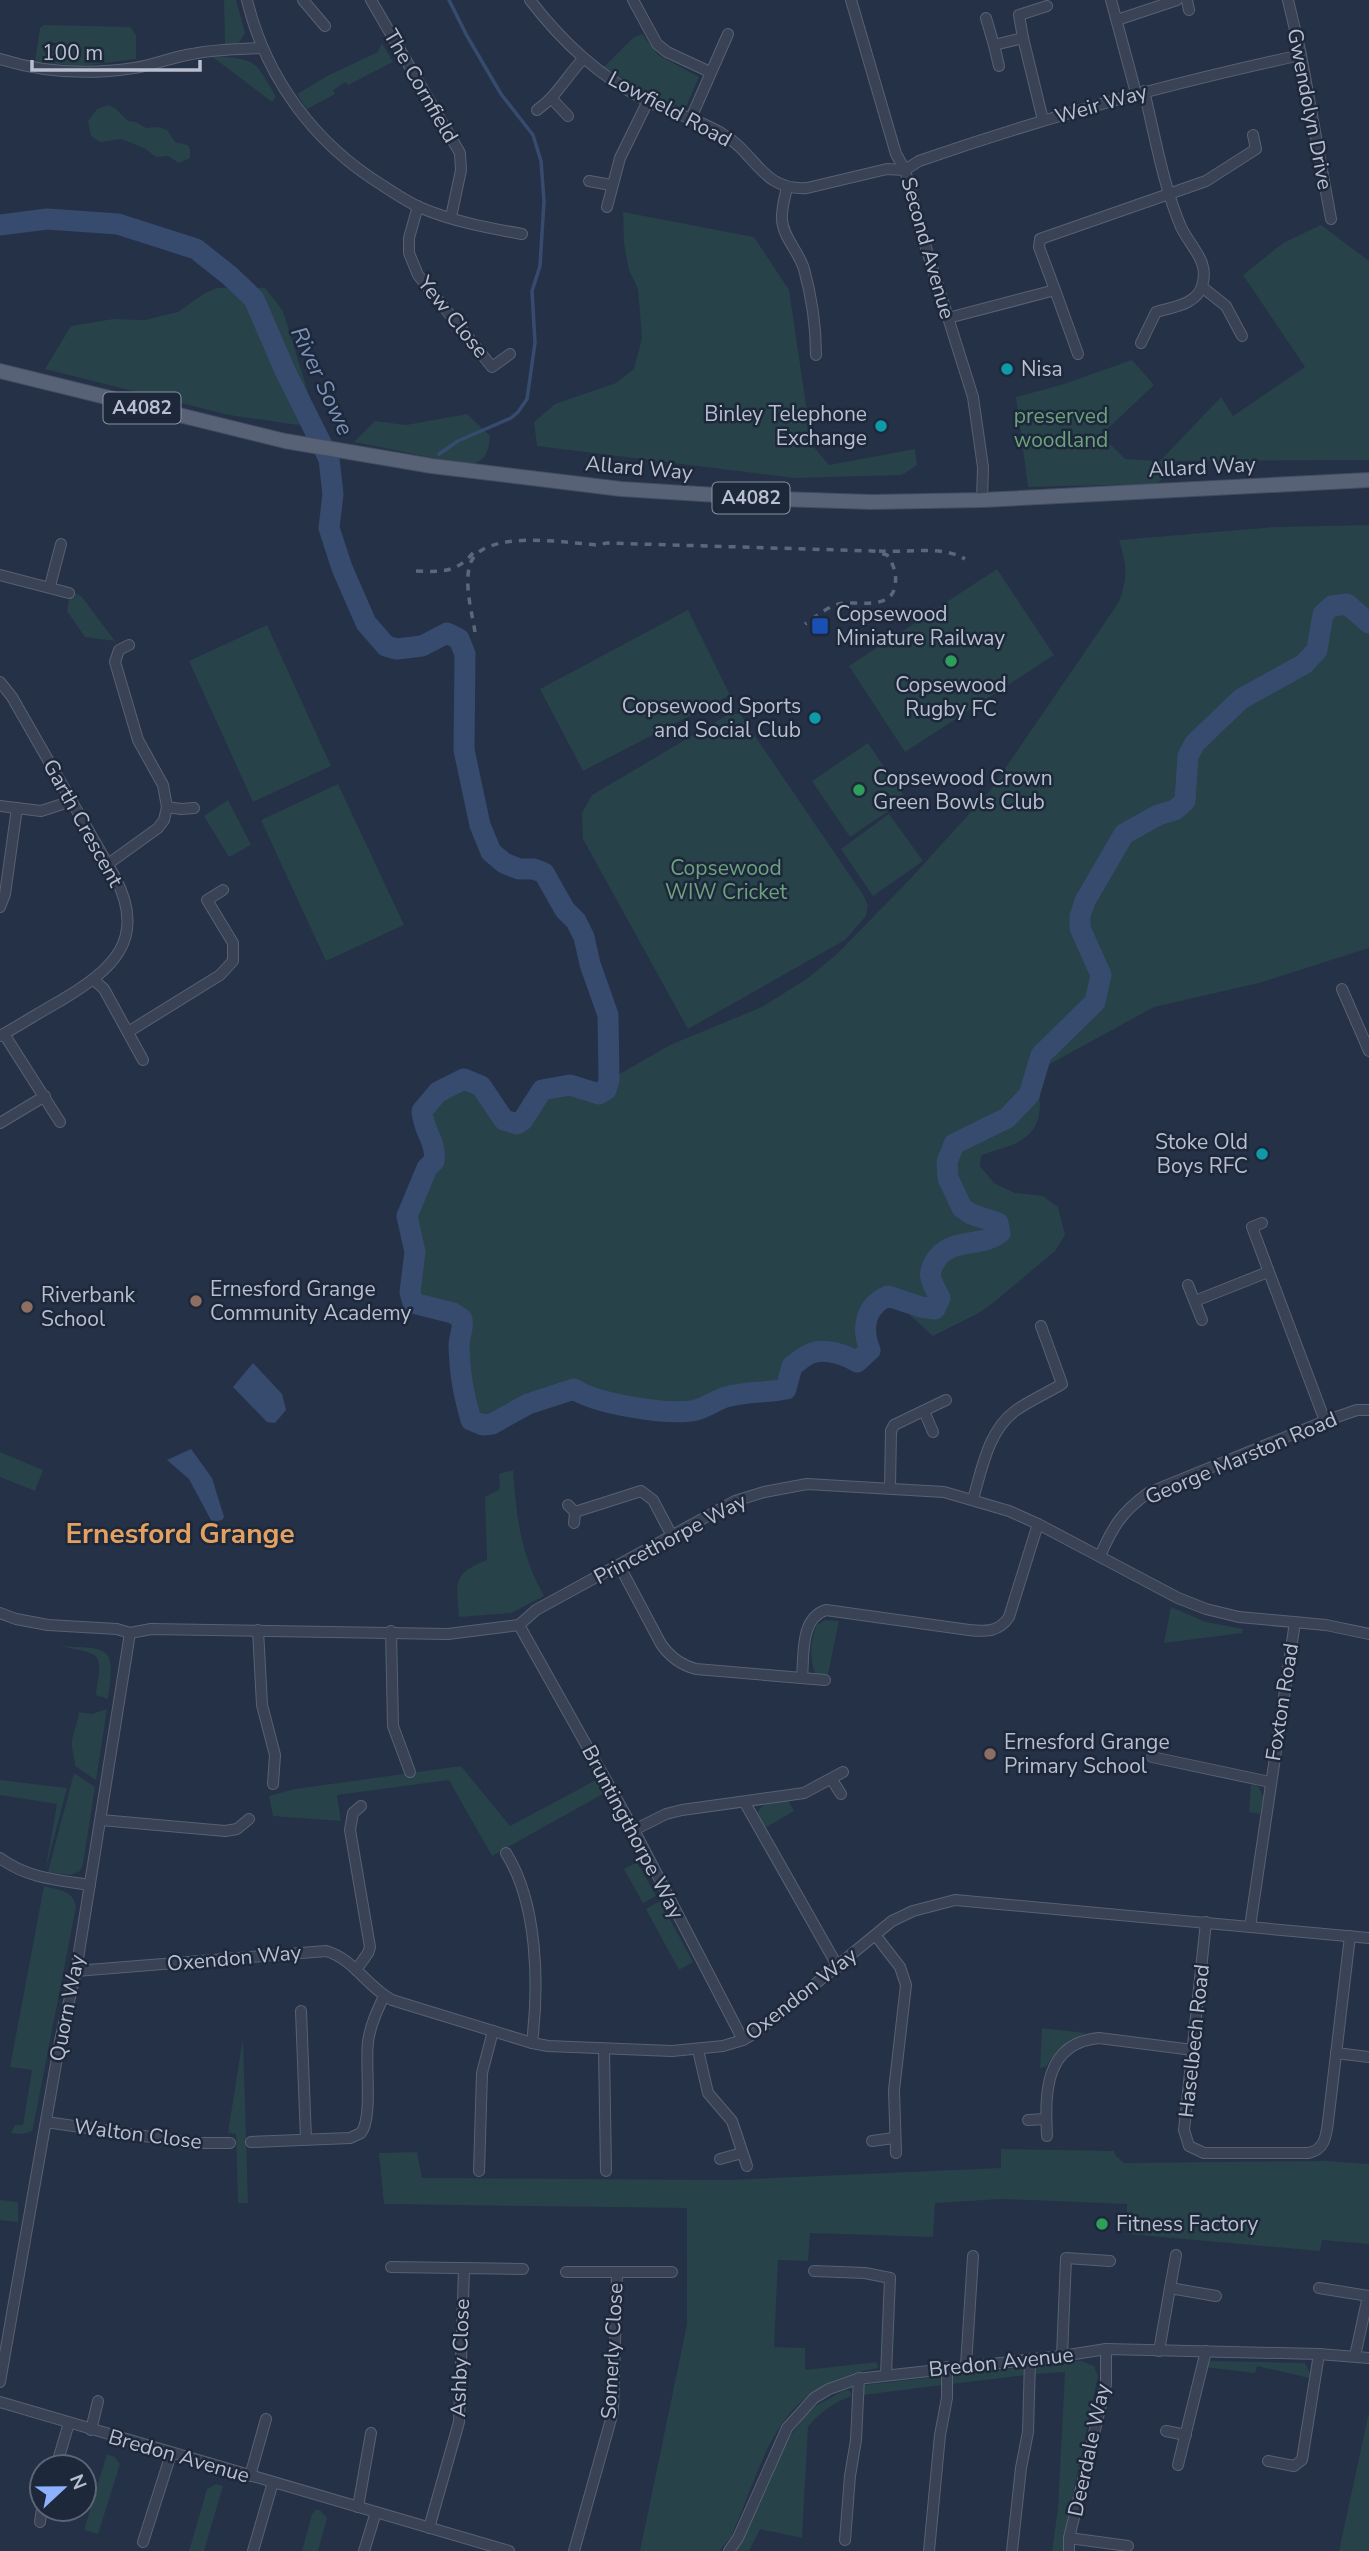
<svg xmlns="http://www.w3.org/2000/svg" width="1369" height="2551" font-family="'Nunito Sans',sans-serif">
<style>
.green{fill:#274248}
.water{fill:#374b6f}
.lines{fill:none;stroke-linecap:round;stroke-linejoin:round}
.stream{stroke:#374b6f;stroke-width:3.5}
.river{stroke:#374b6f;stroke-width:21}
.minor-casing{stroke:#586173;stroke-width:12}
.major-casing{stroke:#434c5f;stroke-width:16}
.minor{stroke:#3a4356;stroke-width:10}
.major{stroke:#586276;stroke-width:14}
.rail{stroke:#5b677d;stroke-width:3.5;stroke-dasharray:7 7;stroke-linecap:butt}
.culture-dot{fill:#0f9aa8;stroke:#1e283b;stroke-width:2.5}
.transit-dot{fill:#1a4fb4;stroke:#1e283b;stroke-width:2.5}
.leisure-dot{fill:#2e9e5b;stroke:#1e283b;stroke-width:2.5}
.education-dot{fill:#8d6e63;stroke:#1e283b;stroke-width:2.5}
.labels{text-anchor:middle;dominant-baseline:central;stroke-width:5;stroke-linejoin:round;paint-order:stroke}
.shield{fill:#1e283b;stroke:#8a92a3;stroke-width:2}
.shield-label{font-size:19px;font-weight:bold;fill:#b8bfcf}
.street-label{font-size:21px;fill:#b8bfcf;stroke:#1e283b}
.poi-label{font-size:21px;fill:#b8bfcf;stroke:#1e283b;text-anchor:start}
.park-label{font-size:21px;fill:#6ca27c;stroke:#1e283b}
.water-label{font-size:23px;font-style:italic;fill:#7c92b9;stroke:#1e283b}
.district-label{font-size:28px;font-weight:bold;fill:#e2a160;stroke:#1e283b}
</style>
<rect width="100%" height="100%" fill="#253147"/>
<!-- green -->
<g class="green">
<polygon points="224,0 236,0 245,33 238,44 225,44"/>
<polygon points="44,25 130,27 136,35 136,59 81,66 35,62 40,28"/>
<polygon points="642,34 658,55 699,77 685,109 649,95 604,67 633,38"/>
<polygon points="382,43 393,62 348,85 346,82 333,90 335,94 307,109 297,94 327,76 378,52"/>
<path d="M 210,55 C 256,61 253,56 276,97 L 272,102 Z"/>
<polygon points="108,105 115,108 128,121 136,122 146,128 159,127 167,130 175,142 188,145 190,149 190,158 179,163 168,156 156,157 144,148 121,139 100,142 91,136 88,121 97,109"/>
<polygon points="623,212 754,237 789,290 812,445 829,465 915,449 917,465 902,475 794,478 537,446 534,422 555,404 616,383 634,369 642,338 638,289 629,270 624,244"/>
<polygon points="1321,225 1369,261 1369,460 1163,461 1177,463 1157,484 1028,487 1016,397 1061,385 1132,360 1154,385 1101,435 1125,459 1160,461 1221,397 1233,416 1305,367 1243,275 1283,243"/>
<polygon points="217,288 265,288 283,311 315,415 298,425 229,415 45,369 71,326 113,319 145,320 178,312 205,293"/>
<path d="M 467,414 L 490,436 C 488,453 487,460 469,465 L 354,442 L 375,421 L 406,425 Z"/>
<path d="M 1369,525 L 1369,948 L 1259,983 L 1154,1007 L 1037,1071 C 1040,1103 1048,1130 1012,1145 C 1001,1149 991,1151 981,1156 L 980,1166 L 994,1183 L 1015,1193 L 1043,1196 L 1058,1207 L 1065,1235 L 1055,1251 L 993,1303 L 977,1314 L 933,1336 L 913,1318 L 896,1299 L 888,1296 L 877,1301 L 867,1312 L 866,1340 L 870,1350 L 857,1362 C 847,1355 825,1348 812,1353 C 805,1355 798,1362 792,1366 L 786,1389 C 767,1393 745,1391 726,1397 C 716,1400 707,1407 696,1410 C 669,1416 596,1404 574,1389 L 528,1404 L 492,1424 L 483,1425 L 471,1420 C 463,1392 460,1375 459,1346 C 459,1336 464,1329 462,1319 L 453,1313 L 413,1303 L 410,1292 L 414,1253 L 407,1216 L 427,1168 L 435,1161 C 437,1142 423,1131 422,1111 L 438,1092 L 464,1079 L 481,1086 L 504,1120 L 517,1124 L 523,1120 L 542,1090 L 570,1085 L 599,1094 L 606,1090 L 609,1080 L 670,1045 L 762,1007 L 808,978 L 837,954 L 912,877 L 989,792 L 1119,602 C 1128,575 1127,566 1119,540 L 1276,527 Z"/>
<polygon points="997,569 1054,655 905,752 849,666"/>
<polygon points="71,590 82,597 115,641 85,637 67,611"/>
<polygon points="688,610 730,695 583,771 540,689"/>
<polygon points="267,625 331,766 253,802 189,661"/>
<polygon points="729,714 740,714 864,896 868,905 866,916 845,940 688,1029 583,839 582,813 592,795"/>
<polygon points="868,743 906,799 850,837 812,781"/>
<polygon points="338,784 404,925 326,961 261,820"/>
<polygon points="228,800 251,845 229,857 204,816"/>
<polygon points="889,814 923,861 873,896 841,849"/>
<polygon points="0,1452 43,1470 35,1491 0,1477"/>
<path d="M 513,1470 C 517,1519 520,1552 544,1596 L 511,1613 L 459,1617 C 457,1583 451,1574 487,1560 L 485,1497 L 500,1489 L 499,1474 Z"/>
<polygon points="1171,1607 1206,1622 1243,1629 1242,1633 1164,1643"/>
<path d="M 825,1620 L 839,1621 L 828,1674 L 816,1675 C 809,1660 810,1640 817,1625 Z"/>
<path d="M 59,1646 C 110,1649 116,1644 108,1699 L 96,1695 C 103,1650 102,1655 59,1646 Z"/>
<path d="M 107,1709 L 96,1780 L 75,1766 C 75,1759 71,1748 72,1741 C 73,1731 78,1723 79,1712 L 92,1714 Z"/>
<polygon points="461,1766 510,1826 596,1780 603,1794 492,1856 449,1780 337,1795 341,1821 273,1816 269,1796 295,1789"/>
<polygon points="74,1773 95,1787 83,1864 80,1871 70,1875 48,1872"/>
<polygon points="0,1780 67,1788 45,1872 57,1804 0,1795"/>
<polygon points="1251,1784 1259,1787 1263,1797 1260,1814 1249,1812"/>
<path d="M 788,1800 L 794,1811 L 763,1829 L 757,1813 C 763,1801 776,1802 788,1800 Z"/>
<polygon points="637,1862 656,1896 643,1903 624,1869"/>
<path d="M 44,1886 C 58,1890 74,1890 76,1907 L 33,2128 L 32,2131 L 23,2134 L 11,2133 L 15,2125 L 23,2125 L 32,2070 L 10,2067 Z"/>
<polygon points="660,1901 693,1962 679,1970 646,1909"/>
<path d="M 1042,2028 L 1086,2033 C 1069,2041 1056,2050 1046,2067 L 1040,2068 Z"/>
<polygon points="243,2037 248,2203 238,2203 236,2134 228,2133"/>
<path d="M 1001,2149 L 1114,2151 L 1116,2156 L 1124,2163 L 1325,2161 L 1369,2164 L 1369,2244 L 1322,2240 L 1320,2251 L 1127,2234 L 1127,2204 L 1002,2199 L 935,2203 L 933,2237 L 810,2233 L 808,2261 L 778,2260 L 774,2347 L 805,2348 L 805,2370 L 877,2362 L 878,2368 C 775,2385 767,2455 731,2537 L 719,2551 L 640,2551 L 687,2324 L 687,2208 L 384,2204 L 379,2153 L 417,2152 L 422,2178 L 728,2180 L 1001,2168 Z"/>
<polygon points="0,2200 18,2202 18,2222 0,2220"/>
<polygon points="1067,2361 1081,2361 1094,2366 1098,2376 1065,2531 1063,2551 1052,2551 1058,2509 1065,2372 1035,2374 1036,2366"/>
<polygon points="1211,2361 1305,2363 1310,2373 1309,2378 1257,2366 1255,2373 1204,2367"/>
<polygon points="1023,2367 1027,2375 951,2384 951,2378 954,2375"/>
<polygon points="935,2377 940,2377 942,2385 863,2395 865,2385"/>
<path d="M 845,2390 L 850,2391 L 852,2396 C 834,2402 820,2412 808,2427 L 802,2538 L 760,2529 L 749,2551 L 736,2551 L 783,2446 L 804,2417 L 817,2405 Z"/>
<polygon points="1369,2412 1369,2551 1339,2551"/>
<polygon points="107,2454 115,2457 120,2464 98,2534 84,2530"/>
<polygon points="216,2484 223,2486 204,2551 189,2551 207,2489"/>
<polygon points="316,2510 320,2510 327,2518 318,2551 302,2551 312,2514"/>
</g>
<!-- water -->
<g class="water">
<polygon points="253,1363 282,1394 286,1410 275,1423 267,1422 233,1387"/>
<polygon points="191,1449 212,1478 224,1517 222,1520 212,1522 189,1479 167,1460"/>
</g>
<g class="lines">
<!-- stream -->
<polyline class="stream" points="439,454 458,441 511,418 518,412 527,399 535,343 532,291 540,266 544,201 541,161 533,135 501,94 467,36 449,0"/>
<!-- river -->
<path class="river" d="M 0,225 L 47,219 L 118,224 L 196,249 L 230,276 L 254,299 L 286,373 L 329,459 L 333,494 L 329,528 L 342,568 L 366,623 L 386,646 L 397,649 L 422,646 L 447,633 L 459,639 L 465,654 L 464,750 L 480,825 L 491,852 L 504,863 L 519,869 L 534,869 L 544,873 L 565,910 L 576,921 L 584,937 L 590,964 L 608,1015 L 609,1080 L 606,1090 L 599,1094 L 570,1085 L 542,1090 L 523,1120 L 517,1124 L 504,1120 L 481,1086 L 464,1079 L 438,1092 L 422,1111 C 423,1131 437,1142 434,1161 L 427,1168 L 407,1216 L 415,1252 L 410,1292 L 413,1303 L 453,1313 L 462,1319 C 464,1329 459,1336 459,1346 C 460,1375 463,1392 471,1420 L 483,1425 L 492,1424 L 528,1404 L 574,1389 C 596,1404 670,1416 696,1410 C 707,1407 716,1400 726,1397 C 745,1391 767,1393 786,1389 L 792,1366 C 798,1362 805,1355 812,1353 C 825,1348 847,1355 857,1362 L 870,1350 C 861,1328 865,1306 888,1296 L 921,1307 L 935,1309 L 940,1298 C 931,1281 925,1274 938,1257 C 954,1238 982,1247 1000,1233 L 998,1223 L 971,1214 L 962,1208 L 948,1178 L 947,1162 L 954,1144 L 1007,1118 L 1029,1095 L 1041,1055 L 1095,1002 L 1101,975 L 1080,928 L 1080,916 L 1085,901 L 1124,834 L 1158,815 L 1175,810 L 1185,801 L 1188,756 L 1195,743 L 1241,699 L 1304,664 L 1317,650 L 1323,614 L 1332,606 L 1347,604 L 1369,623"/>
<defs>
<g id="minor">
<path d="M 247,0 C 266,78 314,143 382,185 C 394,193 406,201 419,207 C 451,221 488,228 522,234"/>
<polyline points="303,0 325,26"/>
<polyline points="371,0 460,153 461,170 451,217"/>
<path d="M 530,0 C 563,43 599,76 647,101 C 671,113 698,119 721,133 C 756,152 761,191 807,188 L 887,169 L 905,170"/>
<polyline points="633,0 657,44 667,52 710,72"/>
<polyline points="851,0 896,154 905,170 923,238 973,397 983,467 982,500"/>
<polyline points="1111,0 1136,93"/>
<polyline points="1187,0 1189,10"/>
<polyline points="1288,0 1301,55 1331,219"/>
<polyline points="986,18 994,45 1023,38 1019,15 1047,6"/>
<polyline points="1117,20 1177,0"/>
<polyline points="1023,38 1043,120"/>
<polyline points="994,45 999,66"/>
<path d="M 0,59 C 44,73 88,75 134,68 C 154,65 172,57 192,54 C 215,49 239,49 262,48"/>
<polyline points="552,99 568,116"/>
<path d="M 537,110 C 557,96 566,77 583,59"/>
<polyline points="691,118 728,34"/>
<path d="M 905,170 L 919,161 C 1045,117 1171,83 1301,55"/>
<polyline points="589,181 611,185"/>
<path d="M 787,187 C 785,198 781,209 782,220 C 783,237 799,252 804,269 C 812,298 816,325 816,355"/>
<polyline points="418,206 409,238 409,253 418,275 492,367 510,354"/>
<polyline points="607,207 620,158 648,101"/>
<polyline points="1202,287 1226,306 1242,336"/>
<polyline points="1055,290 1078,354"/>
<polyline points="948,318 1055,290 1039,247 1040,239 1206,181 1256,149 1253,135"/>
<path d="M 1141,343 L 1156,312 C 1172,307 1196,305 1202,286 C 1210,261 1191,248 1181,227 C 1163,185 1155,136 1144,91"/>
<polyline points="0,575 69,593"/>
<polyline points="50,586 61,544"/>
<path d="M 0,682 L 12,697 L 115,877 C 148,940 112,970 60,1001 C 40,1012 20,1025 0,1036"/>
<polyline points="0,806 41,811 72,801"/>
<polyline points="167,807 181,809 194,808"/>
<polyline points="108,864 158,828 164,820 167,807 163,785 138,740 115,662 119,650 129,645"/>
<polyline points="0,907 5,894 17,808"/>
<polyline points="94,980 104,989 143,1060"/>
<polyline points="1342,989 1369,1051"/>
<polyline points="128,1032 220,975 233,961 233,943 207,900 223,890"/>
<polyline points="4,1034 60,1122"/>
<polyline points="0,1123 45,1096"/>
<polyline points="1262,1223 1252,1227 1325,1421"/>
<polyline points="1188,1285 1202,1320"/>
<polyline points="1195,1301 1268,1272"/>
<polyline points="924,1411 933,1432"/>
<polyline points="890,1487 891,1431 894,1425 946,1400"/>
<path d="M 973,1499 C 982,1469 988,1431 1015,1411 C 1029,1401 1047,1393 1062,1384 L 1041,1326"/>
<polyline points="568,1505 575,1512 574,1523"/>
<polyline points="575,1512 641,1491 653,1500 671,1534"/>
<path d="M 1100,1556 C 1113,1526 1122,1512 1148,1493 L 1325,1421 L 1357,1410 L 1369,1410"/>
<path d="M 619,1565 L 661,1644 C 670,1657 681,1665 696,1669 L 825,1680"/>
<polyline points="0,1613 16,1619 48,1625 117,1629 130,1633 151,1629 448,1634 519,1625 536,1610 735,1501 764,1492 807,1484 944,1492 1009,1511 1038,1524 1178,1598 1206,1609 1239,1617 1326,1625 1369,1634"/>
<polyline points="519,1625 634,1830 743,2040"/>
<polyline points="258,1630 262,1705 275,1755 273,1784"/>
<polyline points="391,1631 393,1726 410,1772"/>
<path d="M 802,1678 C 804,1655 800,1618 826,1610 L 969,1630 C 986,1632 999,1632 1009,1617 L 1038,1524"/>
<polyline points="1152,1757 1270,1782"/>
<polyline points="832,1780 841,1794"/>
<polyline points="745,1803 838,1967"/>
<polyline points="101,1820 225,1831 237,1829 249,1819"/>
<polyline points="634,1830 666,1814 682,1810 804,1793 843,1772"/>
<path d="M 506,1853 C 538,1904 539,1985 532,2043"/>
<path d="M 0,1858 C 27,1878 57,1880 90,1885"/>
<path d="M 1206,1922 L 1184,2130 L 1189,2146 L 1204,2153 L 1308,2153 C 1324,2150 1326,2138 1328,2122 L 1350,1936"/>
<polyline points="1250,1927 1295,1622"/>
<polyline points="876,1936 900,1967 906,1985 894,2090 896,2153"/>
<polyline points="356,1970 368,1953 370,1947 350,1830 353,1813 361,1806"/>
<path d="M 76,1971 L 326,1951 C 354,1959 367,1987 392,2000 L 532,2043 L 548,2046 L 672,2051 L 723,2046 L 743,2040 L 758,2031 L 892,1921 L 913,1911 L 955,1900 L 1369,1938"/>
<polyline points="301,2011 306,2139"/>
<polyline points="604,2049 606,2171"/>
<polyline points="698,2050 708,2093 732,2121 747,2166"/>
<polyline points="1336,2053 1369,2057"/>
<polyline points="1028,2120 1046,2119"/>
<polyline points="46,2122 193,2143 230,2143"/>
<path d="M 1047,2136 C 1045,2094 1044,2043 1099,2038 L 1193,2050"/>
<polyline points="872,2141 894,2138"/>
<path d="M 251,2142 L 350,2138 L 361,2133 C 373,2117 365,2066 368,2042 C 370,2026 377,2011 384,1996"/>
<polyline points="720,2159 742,2153"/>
<polyline points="479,2171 482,2073 493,2031"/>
<polyline points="391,2267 523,2269"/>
<polyline points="814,2271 865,2273 890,2278 886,2375"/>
<polyline points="566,2272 672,2272"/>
<polyline points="1170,2288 1176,2255"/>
<polyline points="1319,2288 1369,2296"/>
<polyline points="1159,2351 1170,2288 1216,2296"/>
<polyline points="1062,2356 1066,2258 1110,2261"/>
<polyline points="1355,2356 1368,2296"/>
<polyline points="966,2366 973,2256"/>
<polyline points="0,2382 60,2041 76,1971 130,1633"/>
<polyline points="0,2402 509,2551"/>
<polyline points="91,2430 98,2401"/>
<polyline points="1166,2431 1186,2435"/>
<polyline points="1268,2461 1294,2466 1302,2460 1319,2354"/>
<polyline points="1178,2465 1206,2351"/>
<polyline points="56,2467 69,2423"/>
<polyline points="250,2476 266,2419"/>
<polyline points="358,2507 371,2433"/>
<polyline points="40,2522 42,2509"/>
<polyline points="429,2528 459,2422 464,2269"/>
<polyline points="1069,2538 1128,2546"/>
<polyline points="845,2540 850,2476 856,2440 859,2378"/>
<polyline points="143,2542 171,2454"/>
<polyline points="253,2551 273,2482"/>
<polyline points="364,2551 376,2512"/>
<polyline points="574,2551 613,2412 617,2273"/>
<polyline points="729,2551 738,2538 787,2428 814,2398 829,2389 857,2379 1062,2356 1106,2349 1319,2354 1369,2358"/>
<polyline points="929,2551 940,2435 947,2398 947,2367"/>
<polyline points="1012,2551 1021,2468 1028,2432 1030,2360"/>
<polyline points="1069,2551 1069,2538 1106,2384 1106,2349"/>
</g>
<polyline id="major" points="0,371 285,441 432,466 621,489 779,499 872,502 982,500 1369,480"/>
</defs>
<!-- minor casing -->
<use href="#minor" class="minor-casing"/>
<!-- major casing -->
<use href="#major" class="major-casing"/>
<!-- minor -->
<use href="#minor" class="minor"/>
<!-- major -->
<use href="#major" class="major"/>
<!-- rail -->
<g class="rail">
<path d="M 879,551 C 906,553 942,545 965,559"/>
<path d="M 416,571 C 441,572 456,573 473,553"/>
<path d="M 475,632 C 472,613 465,588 469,568 C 477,527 567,543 597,545 L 607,543 L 873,551 L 887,555 C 894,565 897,574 895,586 C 891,611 857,600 839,604 C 827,607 815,617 805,624"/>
</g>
</g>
<!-- markers -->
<g class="culture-dot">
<circle cx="1007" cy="369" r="7"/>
<circle cx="881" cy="426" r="7"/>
<circle cx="815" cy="718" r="7"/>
<circle cx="1262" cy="1154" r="7"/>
</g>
<rect class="transit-dot" x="811" y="617" width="18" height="18" rx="3.5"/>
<g class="leisure-dot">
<circle cx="951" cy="661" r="7"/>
<circle cx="859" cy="790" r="7"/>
<circle cx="1102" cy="2224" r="7"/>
</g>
<g class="education-dot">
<circle cx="196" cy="1301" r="7"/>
<circle cx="27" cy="1307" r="7"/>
<circle cx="990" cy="1754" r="7"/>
</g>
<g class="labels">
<!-- shield labels -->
<g class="shield">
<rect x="103.5" y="392.5" width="77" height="31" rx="5"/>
<rect x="712.5" y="482.5" width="77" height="31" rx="5"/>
</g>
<g class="shield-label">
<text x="142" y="408">A4082</text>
<text x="751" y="498">A4082</text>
</g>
<!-- street labels -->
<g class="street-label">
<text transform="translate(421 86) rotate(60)">The Cornfield</text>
<text transform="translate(1101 104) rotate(-16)">Weir Way</text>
<text transform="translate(670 109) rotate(28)">Lowfield Road</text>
<text transform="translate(1310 109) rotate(79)">Gwendolyn Drive</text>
<text transform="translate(928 248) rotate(74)">Second Avenue</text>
<text transform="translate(453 317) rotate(51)">Yew Close</text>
<text transform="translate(1202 467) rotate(-3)">Allard Way</text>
<text transform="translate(639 468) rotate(5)">Allard Way</text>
<text transform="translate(83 823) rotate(61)">Garth Crescent</text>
<text transform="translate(1241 1458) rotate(-23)">George Marston Road</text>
<text transform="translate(670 1539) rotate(-28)">Princethorpe Way</text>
<text transform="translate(1282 1702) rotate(-81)">Foxton Road</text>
<text transform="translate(633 1832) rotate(62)">Bruntingthorpe Way</text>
<text transform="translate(234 1958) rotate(-5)">Oxendon Way</text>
<text transform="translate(801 1994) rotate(-38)">Oxendon Way</text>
<text transform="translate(67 2008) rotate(-79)">Quorn Way</text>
<text transform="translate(1194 2041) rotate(-84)">Haselbech Road</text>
<text transform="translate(138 2134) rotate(7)">Walton Close</text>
<text transform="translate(612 2351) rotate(-87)">Somerly Close</text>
<text transform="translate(460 2358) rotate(-88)">Ashby Close</text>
<text transform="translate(1001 2362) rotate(-6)">Bredon Avenue</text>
<text transform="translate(1089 2450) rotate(-78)">Deerdale Way</text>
<text transform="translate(179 2456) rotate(16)">Bredon Avenue</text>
</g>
<!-- poi labels -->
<g class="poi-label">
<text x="1021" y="369">Nisa</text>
<text x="867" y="414" text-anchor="end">Binley Telephone<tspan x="867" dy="24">Exchange</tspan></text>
<text x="836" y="614">Copsewood<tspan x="836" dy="24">Miniature Railway</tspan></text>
<text x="951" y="685" text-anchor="middle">Copsewood<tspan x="951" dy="24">Rugby FC</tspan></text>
<text x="801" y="706" text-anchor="end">Copsewood Sports<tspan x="801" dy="24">and Social Club</tspan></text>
<text x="873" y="778">Copsewood Crown<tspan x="873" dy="24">Green Bowls Club</tspan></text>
<text x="1248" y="1142" text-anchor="end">Stoke Old<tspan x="1248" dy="24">Boys RFC</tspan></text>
<text x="210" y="1289">Ernesford Grange<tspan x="210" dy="24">Community Academy</tspan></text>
<text x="41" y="1295">Riverbank<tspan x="41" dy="24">School</tspan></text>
<text x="1004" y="1742">Ernesford Grange<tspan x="1004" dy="24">Primary School</tspan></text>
<text x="1116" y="2224">Fitness Factory</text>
</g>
<!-- park labels -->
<g class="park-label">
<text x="1061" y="416">preserved<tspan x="1061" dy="24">woodland</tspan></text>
<text x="726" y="868">Copsewood<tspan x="726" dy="24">WIW Cricket</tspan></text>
</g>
<!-- water labels -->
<g class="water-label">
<text transform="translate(322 381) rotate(65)">River Sowe</text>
</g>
<!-- district labels -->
<g class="district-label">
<text x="180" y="1534">Ernesford Grange</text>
</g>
</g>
<!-- north arrow -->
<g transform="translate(63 2488) rotate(68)"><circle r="33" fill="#1e283b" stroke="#5c6476" stroke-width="2"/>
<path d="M0-5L12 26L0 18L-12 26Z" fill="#8db1ff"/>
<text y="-10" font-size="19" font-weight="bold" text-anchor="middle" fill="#b8bfcf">N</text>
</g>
<!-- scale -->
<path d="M32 60v10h168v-10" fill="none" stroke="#b8bfcf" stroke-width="3.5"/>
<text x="42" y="60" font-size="21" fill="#b8bfcf" stroke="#1e283b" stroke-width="5" paint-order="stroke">100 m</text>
</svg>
